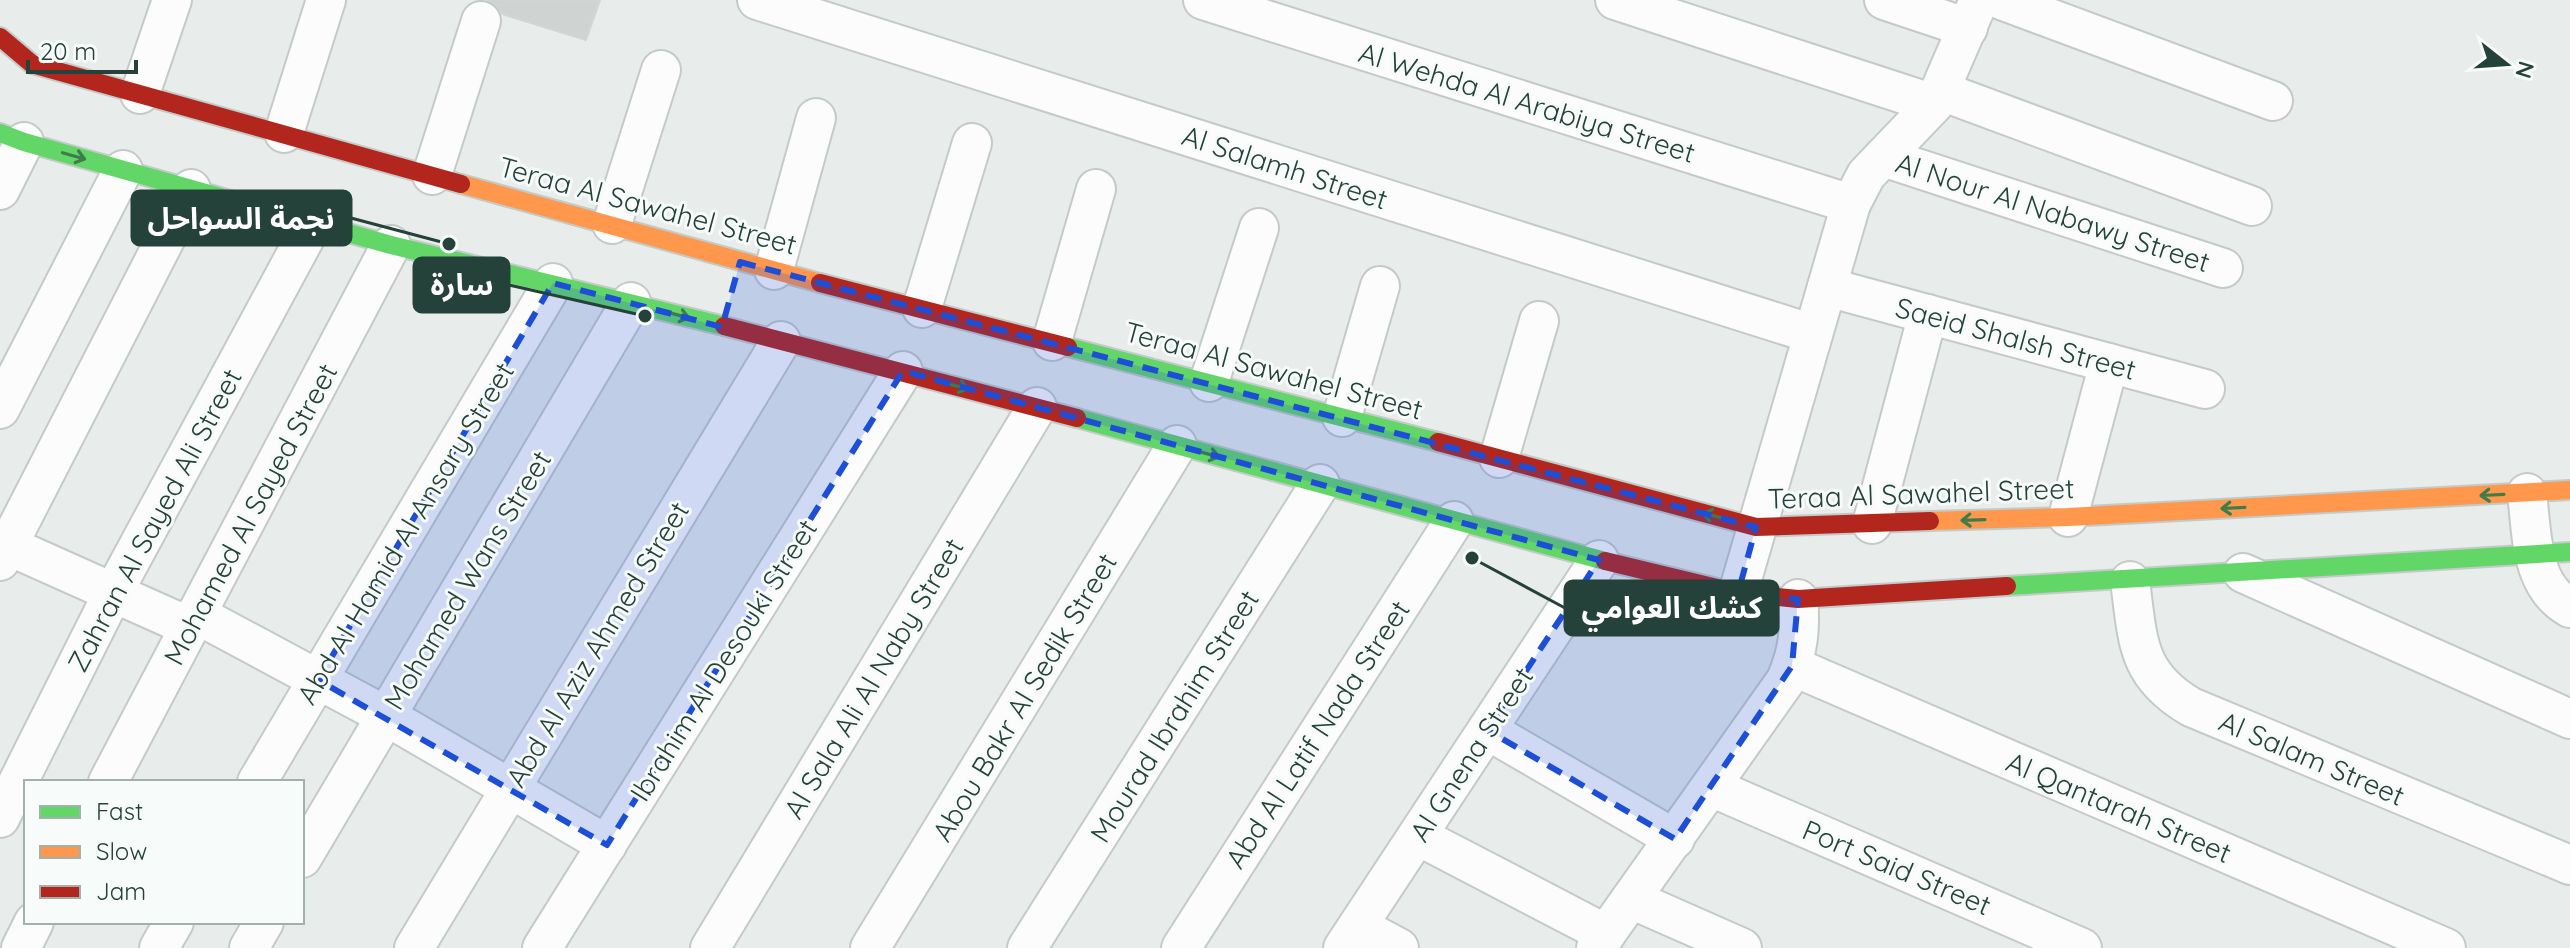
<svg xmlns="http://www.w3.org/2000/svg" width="2570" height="948" font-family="Quicksand,'Noto Sans Arabic',sans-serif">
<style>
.building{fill:#cfd4d2;stroke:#d1d6d4;stroke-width:2}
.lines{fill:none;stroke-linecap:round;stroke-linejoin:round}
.street-casing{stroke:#c5cac8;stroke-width:42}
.fast-casing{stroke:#c3cbc8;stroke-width:22}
.slow-casing{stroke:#c3cbc8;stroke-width:22}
.jam-casing{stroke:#c3cbc8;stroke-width:22}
.street{stroke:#fcfcfc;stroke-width:38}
.fast{stroke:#63d668;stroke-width:18}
.slow{stroke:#ff974d;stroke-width:18}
.jam{stroke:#b3261e;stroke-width:18}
.oneway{stroke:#3d7d4c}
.marked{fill:#1d4ed8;fill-opacity:0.2;stroke:#1d4ed8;stroke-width:6;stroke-dasharray:16 10;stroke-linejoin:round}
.labels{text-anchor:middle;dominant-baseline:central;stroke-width:6;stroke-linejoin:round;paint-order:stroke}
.street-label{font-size:28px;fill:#24423a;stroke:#f7fbf9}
.leader{fill:none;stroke:#24423a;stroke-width:3}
.callout-dot{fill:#24423a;stroke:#f7fbf9;stroke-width:3}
.callout{fill:#24423a;stroke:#24423a;stroke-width:3}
.callout-label{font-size:30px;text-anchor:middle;font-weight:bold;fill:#fff}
</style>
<rect width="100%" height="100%" fill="#e8edeb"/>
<!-- building -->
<polygon class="building" points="487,0 600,0 586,40 502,14 497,6"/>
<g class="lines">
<defs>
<g id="street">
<polyline points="757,0 1813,334"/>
<polyline points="1203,0 1851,204"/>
<polyline points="1615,0 1934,104"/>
<polyline points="1884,0 1968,28"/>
<polyline points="2001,0 2273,101"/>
<polyline points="1941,91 2252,206"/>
<polyline points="140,94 172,0"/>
<polyline points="284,133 326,0"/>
<polyline points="1883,157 2223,268"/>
<polyline points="432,175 481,21"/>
<polyline points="0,190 24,142"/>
<polyline points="612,224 661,70"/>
<polyline points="774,270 816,118"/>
<polyline points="1827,287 2205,389"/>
<polyline points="922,308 972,143"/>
<polyline points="1052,341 1096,189"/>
<polyline points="1209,382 1259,228"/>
<polyline points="0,409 123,170"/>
<polyline points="1342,417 1380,286"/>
<polyline points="1499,458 1539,321"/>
<path d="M 2527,493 C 2532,534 2530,586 2570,608"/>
<polyline points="2068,517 2109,363"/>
<polyline points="1872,524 1928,314"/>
<polyline points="0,542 190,627"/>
<polyline points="0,561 191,189"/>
<polyline points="2243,573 2570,719"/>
<path d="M 2130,581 C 2138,639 2135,674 2191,707 L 2570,865"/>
<polyline points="1738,593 1851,204 1866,175 1934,104 1979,0"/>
<polyline points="196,614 386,716 607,845"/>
<polyline points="1792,666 2446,948"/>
<polyline points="1487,730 1675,839"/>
<polyline points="108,782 391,245"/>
<polyline points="257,782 553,283"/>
<polyline points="1711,787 2082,948"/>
<polyline points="0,818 113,593 313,223"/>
<polyline points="1418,836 1606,934"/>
<polyline points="302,858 631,302"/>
<polyline points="1631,899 1742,948"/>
<polyline points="1358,926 1399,948"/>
<polyline points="21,948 34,922"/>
<polyline points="159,948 174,922"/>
<polyline points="249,948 264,922"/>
<polyline points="414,948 781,341"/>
<polyline points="542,948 903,371"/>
<polyline points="710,948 1037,407"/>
<polyline points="870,948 1177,445"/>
<polyline points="1027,948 1320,484"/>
<polyline points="1181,948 1454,521"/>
<polyline points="1343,948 1599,560"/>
<path d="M 1596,948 L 1786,680 C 1798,652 1801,629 1798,599"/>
</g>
<g id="fast">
<polyline points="0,133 24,142 391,245 724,326"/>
<polyline points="1068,347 1438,442"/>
<polyline points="1077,418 1605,561"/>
<polyline points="2007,586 2570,552"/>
</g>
<g id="slow">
<polyline points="461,184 820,283"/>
<polyline points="1930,521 2068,517 2570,490"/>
</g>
<g id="jam">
<polyline points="0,37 32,64 461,184"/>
<polyline points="820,283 1068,347"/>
<polyline points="724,326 1077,418"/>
<polyline points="1438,442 1756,527 1930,521"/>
<polyline points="1605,561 1738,593 1798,599 2007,586"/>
</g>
</defs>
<!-- street casing -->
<use href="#street" class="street-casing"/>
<!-- fast casing -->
<use href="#fast" class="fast-casing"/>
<!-- slow casing -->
<use href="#slow" class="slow-casing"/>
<!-- jam casing -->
<use href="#jam" class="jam-casing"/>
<!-- street -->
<use href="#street" class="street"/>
<!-- fast -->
<use href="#fast" class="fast"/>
<!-- slow -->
<use href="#slow" class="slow"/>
<!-- jam -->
<use href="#jam" class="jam"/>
</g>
<!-- one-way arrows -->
<defs><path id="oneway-shaft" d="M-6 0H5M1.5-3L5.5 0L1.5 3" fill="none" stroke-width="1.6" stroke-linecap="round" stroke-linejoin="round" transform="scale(2)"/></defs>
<g class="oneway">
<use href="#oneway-shaft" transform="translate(74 156) rotate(16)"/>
<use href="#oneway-shaft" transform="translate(678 315) rotate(15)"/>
<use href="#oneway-shaft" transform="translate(957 386) rotate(15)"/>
<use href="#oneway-shaft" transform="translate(1208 454) rotate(15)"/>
<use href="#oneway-shaft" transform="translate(2492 495) rotate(177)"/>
<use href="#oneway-shaft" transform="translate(2233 508) rotate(177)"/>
<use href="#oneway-shaft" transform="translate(1714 516) rotate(-165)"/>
<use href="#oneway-shaft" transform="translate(1973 520) rotate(178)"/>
</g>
<!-- marked area -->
<path class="marked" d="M 740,262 L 1756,527 L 1738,593 L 1798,599 L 1792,666 L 1675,839 L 1487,730 L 1599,560 L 903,371 L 607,845 L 318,680 L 553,283 L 722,327 Z"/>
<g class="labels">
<!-- street labels -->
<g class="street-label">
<text transform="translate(1527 102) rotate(17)">Al Wehda Al Arabiya Street</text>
<text transform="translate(1285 167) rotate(18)">Al Salamh Street</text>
<text transform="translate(648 205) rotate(15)">Teraa Al Sawahel Street</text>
<text transform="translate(2053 212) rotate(18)">Al Nour Al Nabawy Street</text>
<text transform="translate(2016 338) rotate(15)">Saeid Shalsh Street</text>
<text transform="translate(1274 370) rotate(15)">Teraa Al Sawahel Street</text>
<text transform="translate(1921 493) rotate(-2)">Teraa Al Sawahel Street</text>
<text transform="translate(250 514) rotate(-62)">Mohamed Al Sayed Street</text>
<text transform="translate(154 520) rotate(-62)">Zahran Al Sayed Ali Street</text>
<text transform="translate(405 533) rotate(-59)">Abd Al Hamid Al Ansary Street</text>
<text transform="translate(467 580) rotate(-59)">Mohamed Wans Street</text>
<text transform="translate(597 644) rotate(-59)">Abd Al Aziz Ahmed Street</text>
<text transform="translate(723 660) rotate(-58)">Ibrahim Al Desouki Street</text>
<text transform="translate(873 678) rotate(-59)">Al Sala Ali Al Naby Street</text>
<text transform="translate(1024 697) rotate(-59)">Abou Bakr Al Sedik Street</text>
<text transform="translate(1174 716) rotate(-58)">Mourad Ibrahim Street</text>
<text transform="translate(1317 734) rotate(-57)">Abd Al Latif Nada Street</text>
<text transform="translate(1471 754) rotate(-57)">Al Gnena Street</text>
<text transform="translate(2312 758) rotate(23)">Al Salam Street</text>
<text transform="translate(2119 807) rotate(23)">Al Qantarah Street</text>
<text transform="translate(1897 867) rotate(23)">Port Said Street</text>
</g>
</g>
<!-- callouts -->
<path class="leader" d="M449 244L351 218M645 316L509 285M1472 558L1565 608"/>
<g class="callout-dot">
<circle cx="449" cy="244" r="8"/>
<circle cx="645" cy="316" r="8"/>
<circle cx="1472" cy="558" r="8"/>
</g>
<g class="callout">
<rect x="132" y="191" width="219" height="54" rx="8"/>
<rect x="414" y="258" width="95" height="54" rx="8"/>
<rect x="1565" y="581" width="213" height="54" rx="8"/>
</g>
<g class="callout-label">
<text x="241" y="229">نجمة السواحل</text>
<text x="462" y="295">سارة</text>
<text x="1672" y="618">كشك العوامي</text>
</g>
<!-- legend -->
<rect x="24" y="780" width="280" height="144" fill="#f7fbf9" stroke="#a3b1ad" stroke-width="2"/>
<rect x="40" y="806" width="40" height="12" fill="#63d668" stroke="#a3b1ad" stroke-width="2"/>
<text x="96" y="820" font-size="24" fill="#24423a">Fast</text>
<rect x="40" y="846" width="40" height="12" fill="#ff974d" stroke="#a3b1ad" stroke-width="2"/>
<text x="96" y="860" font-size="24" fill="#24423a">Slow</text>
<rect x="40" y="886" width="40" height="12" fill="#b3261e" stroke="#a3b1ad" stroke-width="2"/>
<text x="96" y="900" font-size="24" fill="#24423a">Jam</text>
<!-- north arrow -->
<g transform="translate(2506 64) rotate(107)" stroke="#f7fbf9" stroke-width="6" paint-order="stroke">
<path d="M0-6L14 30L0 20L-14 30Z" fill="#24423a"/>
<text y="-12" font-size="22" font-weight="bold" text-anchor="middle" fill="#24423a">N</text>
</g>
<!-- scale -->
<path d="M28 60v12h108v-12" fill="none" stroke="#24423a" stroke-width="4"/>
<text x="40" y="60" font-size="24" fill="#24423a" stroke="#f7fbf9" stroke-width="6" paint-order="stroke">20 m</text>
</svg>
